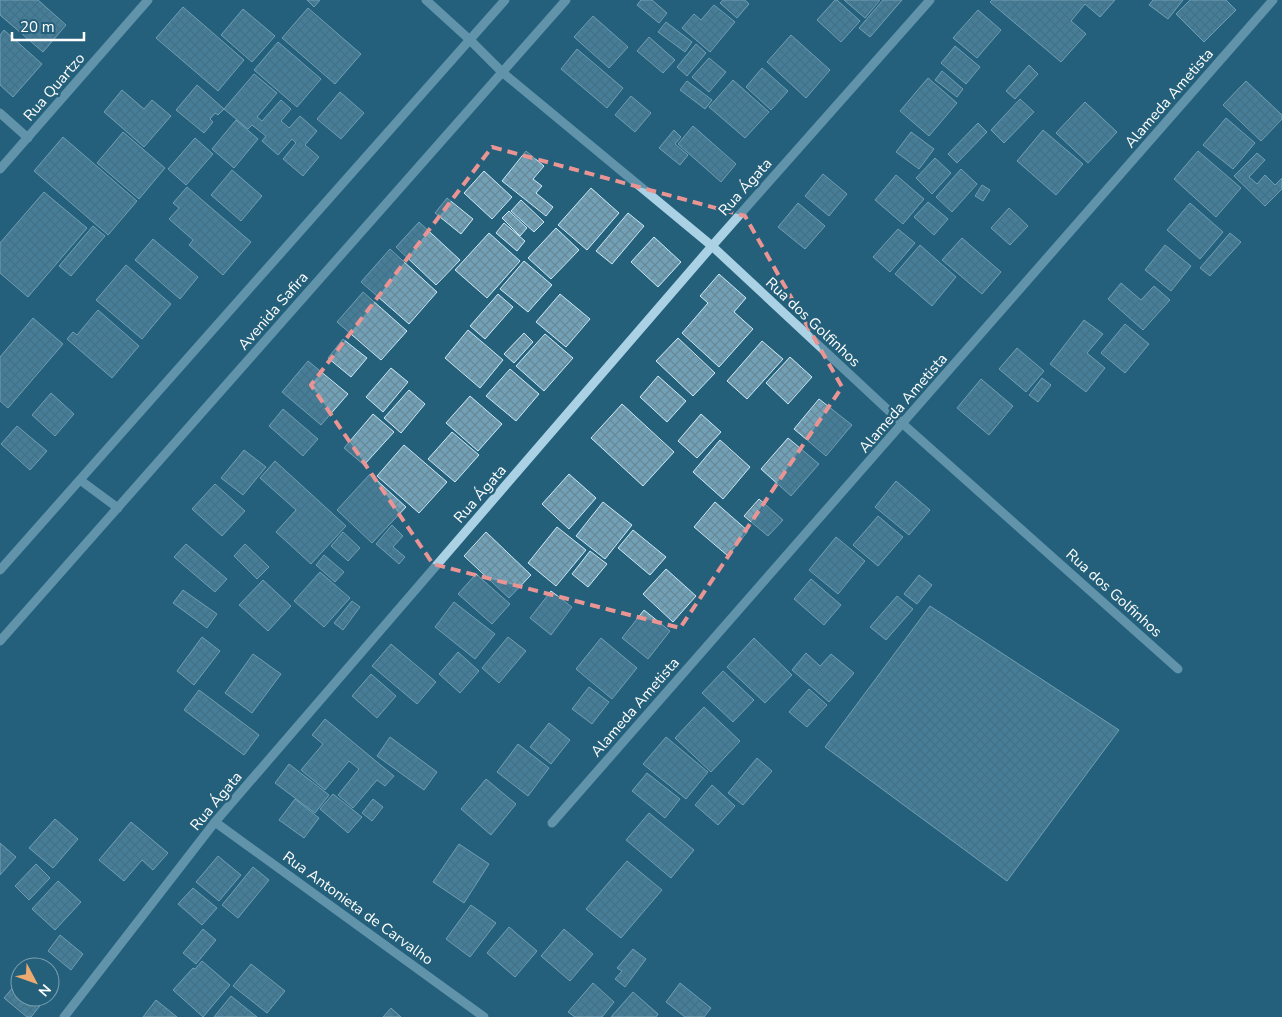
<svg xmlns="http://www.w3.org/2000/svg" width="1282" height="1017" font-family="'Nunito Sans',sans-serif">
<style>
.building{fill:url(#building-cross-hatch);stroke:#cce8f4}
.lines{fill:none;stroke-linecap:round;stroke-linejoin:round}
.minor{stroke:#aad2e4;stroke-width:9}
.marked{fill:none;stroke:#ea9494;stroke-width:4;stroke-dasharray:10 6;stroke-linejoin:round}
.labels{text-anchor:middle;dominant-baseline:central;stroke-width:5;stroke-linejoin:round;paint-order:stroke}
.street-label{font-size:15px;fill:#fff;stroke:#25607b}
</style>
<defs>
<pattern id="building-cross-hatch" width="8" height="8" patternUnits="userSpaceOnUse" patternTransform="scale(1.25)"><rect width="8" height="8" fill="#72a1b7"/><path d="M0 0l8 8M0 8l8-8" fill="none" stroke="#678897"/></pattern>
</defs>
<rect width="100%" height="100%" fill="#25607b"/>
<!-- building -->
<g class="building">
<polygon points="0,0 38,0 66,25 43,52 0,15"/>
<polygon points="307,0 320,0 314,7"/>
<polygon points="641,0 652,0 667,13 659,23 637,5"/>
<polygon points="723,0 745,0 749,4 737,18 720,3"/>
<polygon points="835,0 837,0 860,21 841,42 817,20"/>
<polygon points="844,0 880,0 865,18"/>
<polygon points="883,0 902,0 870,37 859,28"/>
<polygon points="992,0 1115,0 1100,17 1085,4 1071,21 1086,34 1061,62 990,2"/>
<polygon points="1153,0 1183,0 1168,19 1149,5"/>
<polygon points="1190,0 1226,0 1236,10 1204,42 1176,14"/>
<polygon points="714,5 735,22 710,52 682,28 694,14 701,20"/>
<polygon points="183,7 244,60 218,91 156,38"/>
<polygon points="308,8 361,54 335,84 282,38"/>
<polygon points="243,9 275,36 252,62 221,35"/>
<polygon points="978,10 1001,30 977,58 953,38"/>
<polygon points="593,16 628,47 609,68 574,37"/>
<polygon points="666,22 692,42 685,52 658,32"/>
<polygon points="4,30 42,64 13,97 0,85 0,35"/>
<polygon points="791,35 830,70 806,98 767,62"/>
<polygon points="649,37 675,60 663,73 637,51"/>
<polygon points="278,42 321,79 297,107 254,70"/>
<polygon points="696,44 706,53 687,76 677,67"/>
<polygon points="955,46 980,67 966,84 941,63"/>
<polygon points="577,49 623,88 607,108 561,69"/>
<polygon points="709,58 726,72 709,92 692,77"/>
<polygon points="1029,65 1038,74 1015,99 1006,91"/>
<polygon points="762,68 788,91 771,110 746,87"/>
<polygon points="942,71 963,89 957,97 935,80"/>
<polygon points="254,74 277,93 257,117 262,121 281,100 291,109 281,121 289,128 300,116 317,131 305,145 319,157 303,176 283,159 296,143 292,139 278,155 262,141 266,136 252,125 248,129 224,109"/>
<polygon points="928,78 957,103 929,136 900,111"/>
<polygon points="733,80 769,112 745,138 709,107"/>
<polygon points="687,81 712,100 705,109 680,90"/>
<polygon points="1246,81 1282,115 1282,119 1261,141 1223,105"/>
<polygon points="197,85 224,109 218,115 215,113 210,119 213,122 204,133 176,110"/>
<polygon points="122,90 144,109 152,100 171,116 144,147 104,112"/>
<polygon points="340,92 364,113 341,139 317,119"/>
<polygon points="631,96 651,113 635,132 615,115"/>
<polygon points="1020,99 1034,112 1004,143 991,130"/>
<polygon points="1085,102 1117,132 1088,163 1056,133"/>
<polygon points="1226,118 1255,143 1233,169 1203,145"/>
<polygon points="236,120 258,139 234,168 212,149"/>
<polygon points="978,123 987,132 957,163 948,154"/>
<polygon points="693,126 736,164 721,182 678,144"/>
<polygon points="674,130 681,137 675,144 688,155 680,165 659,148"/>
<polygon points="1043,130 1083,164 1056,195 1017,161"/>
<polygon points="123,132 165,168 139,199 97,163"/>
<polygon points="911,132 934,149 919,169 896,152"/>
<polygon points="63,137 137,201 108,235 34,171"/>
<polygon points="195,138 213,154 186,185 168,169"/>
<polygon points="526,151 544,166 533,179 542,186 536,193 553,207 546,216 502,181"/>
<polygon points="1198,151 1241,188 1216,217 1174,179"/>
<polygon points="1257,153 1265,160 1249,177 1257,184 1265,175 1275,185 1282,178 1282,189 1265,206 1234,176"/>
<polygon points="935,158 951,173 932,194 916,178"/>
<polygon points="961,169 977,184 952,212 936,197"/>
<polygon points="232,170 262,196 241,221 211,195"/>
<polygon points="484,171 512,197 492,219 464,193"/>
<polygon points="823,174 847,194 829,216 805,196"/>
<polygon points="896,175 924,199 903,224 875,200"/>
<polygon points="982,185 990,190 983,201 975,196"/>
<polygon points="187,187 251,242 223,275 189,245 193,240 169,219 179,208 173,203"/>
<polygon points="591,188 619,213 587,250 558,225"/>
<polygon points="44,192 87,228 28,297 0,273 0,243"/>
<polygon points="447,198 473,219 461,234 435,213"/>
<polygon points="521,200 544,222 534,232 511,211"/>
<polygon points="928,202 948,219 934,235 914,217"/>
<polygon points="798,203 825,226 805,249 778,227"/>
<polygon points="1190,203 1223,232 1200,259 1167,230"/>
<polygon points="1009,208 1028,226 1010,245 991,228"/>
<polygon points="509,211 527,228 520,236 502,218"/>
<polygon points="628,213 644,226 612,264 596,251"/>
<polygon points="419,222 460,260 436,285 396,247"/>
<polygon points="504,223 525,241 517,251 496,233"/>
<polygon points="93,226 105,236 71,276 59,266"/>
<polygon points="556,228 579,250 551,279 528,258"/>
<polygon points="898,229 915,243 890,272 873,257"/>
<polygon points="489,233 520,261 487,298 455,270"/>
<polygon points="1230,233 1241,242 1210,276 1200,268"/>
<polygon points="654,237 681,262 658,287 631,262"/>
<polygon points="962,238 1001,272 982,294 942,260"/>
<polygon points="153,239 198,277 180,299 135,260"/>
<polygon points="920,245 956,277 932,306 895,274"/>
<polygon points="1165,245 1191,266 1171,291 1145,270"/>
<polygon points="390,249 437,292 409,324 361,282"/>
<polygon points="524,261 552,285 528,312 500,289"/>
<polygon points="126,265 171,304 142,339 96,300"/>
<polygon points="719,274 746,298 734,312 753,329 719,367 682,333 708,303 700,296"/>
<polygon points="1121,283 1141,300 1154,286 1170,300 1143,330 1108,299"/>
<polygon points="363,292 407,331 381,360 337,322"/>
<polygon points="498,294 513,307 485,339 470,326"/>
<polygon points="560,294 590,319 566,347 536,322"/>
<polygon points="98,310 139,346 112,378 67,339 73,332 77,335"/>
<polygon points="33,318 63,344 8,408 0,401 0,357"/>
<polygon points="1084,320 1103,334 1087,353 1105,368 1086,392 1050,364"/>
<polygon points="1125,324 1149,344 1125,373 1101,353"/>
<polygon points="468,330 503,360 480,388 445,358"/>
<polygon points="524,333 533,342 514,363 504,354"/>
<polygon points="545,334 573,358 544,391 516,366"/>
<polygon points="678,338 715,373 693,396 656,361"/>
<polygon points="343,339 367,358 351,377 328,358"/>
<polygon points="762,341 783,359 747,399 727,381"/>
<polygon points="1017,348 1044,371 1026,392 999,369"/>
<polygon points="790,357 812,377 788,404 766,383"/>
<polygon points="308,361 348,394 321,425 282,392"/>
<polygon points="391,368 408,382 383,412 366,397"/>
<polygon points="510,369 539,394 516,421 486,396"/>
<polygon points="658,376 686,401 667,422 640,397"/>
<polygon points="1042,378 1051,385 1038,402 1029,395"/>
<polygon points="981,379 1013,406 989,435 957,408"/>
<polygon points="409,390 425,404 401,433 384,418"/>
<polygon points="51,393 74,414 55,436 32,415"/>
<polygon points="470,396 502,424 478,451 446,423"/>
<polygon points="819,399 852,425 826,456 794,429"/>
<polygon points="622,404 674,452 643,486 591,438"/>
<polygon points="283,409 318,439 303,456 269,426"/>
<polygon points="373,414 394,432 364,465 344,448"/>
<polygon points="701,414 721,432 697,458 678,441"/>
<polygon points="17,426 47,451 30,470 1,444"/>
<polygon points="452,432 479,455 455,482 428,459"/>
<polygon points="788,438 819,464 791,496 761,469"/>
<polygon points="720,440 750,467 723,499 693,472"/>
<polygon points="404,445 447,482 419,513 377,476"/>
<polygon points="244,450 266,467 243,495 221,478"/>
<polygon points="275,461 346,526 311,564 276,532 296,510 260,478"/>
<polygon points="370,474 406,507 372,543 337,510"/>
<polygon points="569,474 596,498 569,529 542,504"/>
<polygon points="896,481 930,510 909,535 875,507"/>
<polygon points="215,484 245,511 222,536 192,509"/>
<polygon points="759,499 783,520 768,536 744,516"/>
<polygon points="603,502 632,525 605,559 576,536"/>
<polygon points="715,502 748,531 728,556 694,527"/>
<polygon points="878,516 903,537 878,566 853,545"/>
<polygon points="392,525 403,536 393,547 405,557 399,564 376,544"/>
<polygon points="557,527 586,550 556,586 528,563"/>
<polygon points="633,530 666,557 650,575 618,548"/>
<polygon points="343,532 360,548 348,561 331,546"/>
<polygon points="486,532 531,575 509,598 464,556"/>
<polygon points="836,537 865,561 838,594 809,570"/>
<polygon points="186,544 227,579 215,592 174,557"/>
<polygon points="245,544 269,567 257,579 234,556"/>
<polygon points="590,551 607,564 588,587 572,574"/>
<polygon points="324,555 344,572 335,582 316,565"/>
<polygon points="666,569 696,596 673,622 643,594"/>
<polygon points="320,572 350,598 324,627 294,601"/>
<polygon points="476,574 510,604 492,624 458,594"/>
<polygon points="919,575 932,585 917,604 904,594"/>
<polygon points="811,579 841,605 824,625 794,599"/>
<polygon points="263,580 291,606 268,631 239,605"/>
<polygon points="183,590 217,614 207,628 173,603"/>
<polygon points="551,591 572,607 551,635 530,618"/>
<polygon points="897,596 913,609 886,640 870,627"/>
<polygon points="352,601 360,607 343,630 334,623"/>
<polygon points="454,602 495,634 475,659 435,627"/>
<polygon points="930,606 1119,730 1007,881 825,747"/>
<polygon points="644,610 670,631 648,659 622,638"/>
<polygon points="202,637 220,651 194,685 177,671"/>
<polygon points="508,637 526,651 499,683 482,668"/>
<polygon points="601,638 637,668 612,699 576,669"/>
<polygon points="754,638 792,675 765,703 727,667"/>
<polygon points="391,644 436,682 417,704 372,666"/>
<polygon points="458,652 479,671 460,693 439,674"/>
<polygon points="806,653 820,666 831,654 854,673 829,702 792,670"/>
<polygon points="253,654 281,674 252,713 225,693"/>
<polygon points="723,671 754,700 733,722 702,693"/>
<polygon points="371,674 396,696 377,718 352,696"/>
<polygon points="589,687 609,702 592,724 572,709"/>
<polygon points="809,689 827,705 807,727 789,712"/>
<polygon points="199,690 259,735 244,755 184,710"/>
<polygon points="704,707 740,741 711,772 675,738"/>
<polygon points="325,719 394,776 385,786 377,780 353,808 338,795 359,769 349,761 325,790 301,770 323,744 312,735"/>
<polygon points="549,723 570,740 551,764 530,747"/>
<polygon points="390,737 437,772 424,790 377,756"/>
<polygon points="666,737 708,772 686,799 643,764"/>
<polygon points="518,744 549,768 528,796 497,772"/>
<polygon points="757,758 772,771 743,805 728,793"/>
<polygon points="289,764 329,795 315,813 275,783"/>
<polygon points="647,773 680,799 665,818 632,791"/>
<polygon points="486,779 516,804 491,835 461,809"/>
<polygon points="712,785 735,806 718,825 695,805"/>
<polygon points="333,794 362,817 348,833 320,809"/>
<polygon points="295,799 319,818 304,838 279,820"/>
<polygon points="373,799 383,807 372,821 362,813"/>
<polygon points="649,813 694,850 671,878 626,840"/>
<polygon points="55,819 78,839 53,868 29,848"/>
<polygon points="131,822 168,853 153,870 142,860 124,881 99,860"/>
<polygon points="0,843 16,857 0,875"/>
<polygon points="459,844 489,864 464,903 433,882"/>
<polygon points="218,856 241,875 219,901 196,882"/>
<polygon points="627,861 662,890 621,938 586,909"/>
<polygon points="36,864 50,878 29,900 15,886"/>
<polygon points="253,867 269,880 238,918 222,905"/>
<polygon points="58,881 81,902 55,930 32,909"/>
<polygon points="193,888 217,908 202,925 178,904"/>
<polygon points="471,905 496,923 470,957 446,939"/>
<polygon points="509,927 537,951 515,977 487,953"/>
<polygon points="203,929 216,940 196,964 183,953"/>
<polygon points="564,929 593,954 570,981 541,956"/>
<polygon points="60,935 83,954 71,970 48,951"/>
<polygon points="633,949 646,959 625,987 615,979 622,971 617,968"/>
<polygon points="202,961 230,985 203,1017 173,990 193,968 195,969"/>
<polygon points="251,964 285,991 267,1013 233,986"/>
<polygon points="20,979 20,997 47,997 31,1017 27,1017 4,998"/>
<polygon points="593,983 614,1002 602,1017 575,1017 568,1012"/>
<polygon points="680,983 711,1008 704,1017 685,1017 666,1002"/>
<polygon points="633,992 658,1014 656,1017 611,1017"/>
<polygon points="231,996 257,1017 214,1017"/>
<polygon points="156,1000 177,1017 143,1017"/>
<polygon points="391,1008 401,1017 383,1017"/>
</g>
<g class="lines">
<!-- minor -->
<g class="minor">
<polyline points="426,0 470,40 502,72 712,246 903,424 1178,669"/>
<polyline points="0,113 28,138"/>
<polyline points="0,169 148,0"/>
<polyline points="80,480 118,508"/>
<polyline points="0,570 505,0"/>
<polyline points="0,641 566,0"/>
<polyline points="215,822 484,1017"/>
<polyline points="552,823 1273,0"/>
<polyline points="64,1017 215,822 712,246 930,0"/>
</g>
</g>
<!-- marked area -->
<path d="M0 0H1282V1017H0ZM 492,147 L 745,216 L 842,387 L 680,628 L 433,564 L 311,385 Z" fill="#25607b" fill-opacity=".55" fill-rule="evenodd"/>
<path class="marked" d="M 492,147 L 745,216 L 842,387 L 680,628 L 433,564 L 311,385 Z"/>
<g class="labels">
<!-- street labels -->
<g class="street-label">
<text transform="translate(54 87) rotate(-49)">Rua Quartzo</text>
<text transform="translate(1169 98) rotate(-49)">Alameda Ametista</text>
<text transform="translate(745 187) rotate(-48)">Rua Ágata</text>
<text transform="translate(273 311) rotate(-49)">Avenida Safira</text>
<text transform="translate(813 322) rotate(43)">Rua dos Golfinhos</text>
<text transform="translate(903 403) rotate(-49)">Alameda Ametista</text>
<text transform="translate(480 494) rotate(-49)">Rua Ágata</text>
<text transform="translate(1114 593) rotate(42)">Rua dos Golfinhos</text>
<text transform="translate(635 707) rotate(-49)">Alameda Ametista</text>
<text transform="translate(216 801) rotate(-50)">Rua Ágata</text>
<text transform="translate(358 908) rotate(36)">Rua Antonieta de Carvalho</text>
</g>
</g>
<!-- north arrow -->
<g transform="translate(35 982) rotate(131)"><circle r="24" fill="#25607b" stroke="#7ca0b0"/>
<path d="M0-4L9 19L0 12L-9 19Z" fill="#edaa6f"/>
<text y="-8" font-size="14" font-weight="bold" text-anchor="middle" fill="#ffffff">N</text>
</g>
<!-- scale -->
<path d="M12 32v8h72v-8" fill="none" stroke="#ffffff" stroke-width="2.5"/>
<text x="20" y="32" font-size="15" fill="#ffffff" stroke="#25607b" stroke-width="4" paint-order="stroke">20 m</text>
</svg>
